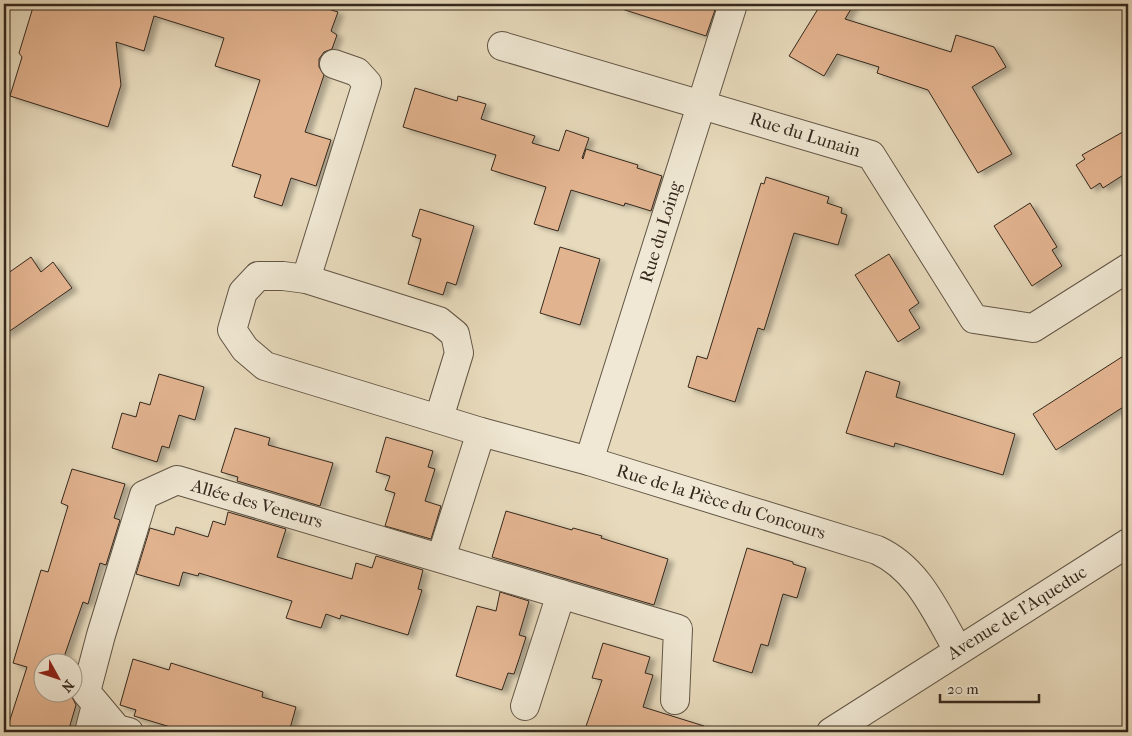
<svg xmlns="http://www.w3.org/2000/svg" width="1132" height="736" font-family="'IM FELL French Canon',serif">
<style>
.building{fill:#e2b38f;stroke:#34281d;filter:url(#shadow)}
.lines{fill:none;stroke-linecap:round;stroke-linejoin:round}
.minor-casing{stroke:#615545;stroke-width:30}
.minor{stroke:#f0e8d4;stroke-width:28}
.labels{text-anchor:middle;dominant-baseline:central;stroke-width:4;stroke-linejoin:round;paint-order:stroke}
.street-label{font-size:18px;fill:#34281d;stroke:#f0e8d4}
</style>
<defs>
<filter id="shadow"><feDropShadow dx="5.5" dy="3" stdDeviation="2.5" flood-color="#0004"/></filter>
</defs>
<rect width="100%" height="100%" fill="#e8dbbd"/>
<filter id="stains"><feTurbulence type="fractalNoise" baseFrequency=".004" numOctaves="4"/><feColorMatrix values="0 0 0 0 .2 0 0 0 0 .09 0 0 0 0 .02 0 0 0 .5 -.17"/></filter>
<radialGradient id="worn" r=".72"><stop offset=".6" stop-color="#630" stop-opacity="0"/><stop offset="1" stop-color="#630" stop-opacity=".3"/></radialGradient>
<!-- building -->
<g class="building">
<polygon points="34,4 312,4 338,12 331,31 337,35 332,49 324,52 319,59 319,67 324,75 305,132 331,140 316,186 291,178 282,206 254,197 261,175 232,166 260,80 215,66 224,38 154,16 144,51 116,42 121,85 108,127 10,96 22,57 19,53"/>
<polygon points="623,4 717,4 706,36 622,9"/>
<polygon points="821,4 854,4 845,19 951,52 956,35 994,47 1006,67 972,87 1012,154 978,173 928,90 877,73 879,67 837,54 824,76 789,56"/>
<polygon points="415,88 457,101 458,96 486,104 481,119 535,136 532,143 559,151 566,130 589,138 582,158 583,159 586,149 638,165 637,168 662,176 651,211 625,203 624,206 571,190 558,231 534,224 546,187 491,170 496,155 403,127"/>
<polygon points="1128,129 1128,172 1103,188 1100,183 1091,189 1076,165 1085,159 1082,155"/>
<polygon points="766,177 829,197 827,203 842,208 841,213 847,215 838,245 794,233 764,330 758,328 735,402 688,387 697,356 707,359 761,183 764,184"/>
<polygon points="1030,203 1057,247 1052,250 1062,266 1032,286 994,226"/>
<polygon points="420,209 474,226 456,285 447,282 443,295 408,284 421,239 412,236"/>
<polygon points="560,247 600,259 580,325 540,313"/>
<polygon points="889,254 919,303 909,310 920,328 898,342 855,275"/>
<polygon points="31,257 41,272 53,262 72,288 4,335 4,276"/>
<polygon points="1128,353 1128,404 1056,450 1033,414"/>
<polygon points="866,371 900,382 896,397 1015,434 1003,475 895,443 894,447 846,433"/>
<polygon points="159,374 204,387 195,420 179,415 169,448 162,446 157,462 112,448 122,413 136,417 140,402 150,405"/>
<polygon points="235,428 270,438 268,445 333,463 320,506 237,481 238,477 221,472"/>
<polygon points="386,437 433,451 428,467 435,469 425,501 441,506 431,539 385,526 395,493 385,490 390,476 376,472"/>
<polygon points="72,469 125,484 114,518 120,520 106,565 100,563 88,604 83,602 64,657 72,660 70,664 42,664 42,694 64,694 71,695 76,705 68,732 6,732 27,667 13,663 41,570 48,572 68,506 61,503"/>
<polygon points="506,511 572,530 573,528 602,536 601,538 668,559 654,605 492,557"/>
<polygon points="228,512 286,529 277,557 352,579 356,563 372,568 376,556 423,570 418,589 422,590 408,635 341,615 340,619 326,614 321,628 286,618 292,601 199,573 198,576 183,572 179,586 136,574 150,528 174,535 176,527 208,537 213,521 225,525"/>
<polygon points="747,548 793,562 793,564 806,568 797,598 783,594 768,646 761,644 752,673 713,661"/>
<polygon points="500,592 529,601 519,635 526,637 520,656 514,674 508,673 502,690 456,676 477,606 496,611"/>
<polygon points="603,643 650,657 645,673 653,675 643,707 704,726 703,732 584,732 602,680 592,678"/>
<polygon points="133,659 169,670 171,663 263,692 262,697 296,707 289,732 187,732 134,716 136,710 120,705"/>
</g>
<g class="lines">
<defs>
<g id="minor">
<polyline points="502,46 871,155 974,319 1033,328 1128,268"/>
<polyline points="306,279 367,83 357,72 334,64"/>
<path d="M 439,418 L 459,353 L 455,334 L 439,321 L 306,279 L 283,276 L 258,276 L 243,292 L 232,330 L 245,349 L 265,366 L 481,432 L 589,461 L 877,550 C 919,569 936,613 958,650"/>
<polyline points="589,461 733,4"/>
<polyline points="441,558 481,432"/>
<polyline points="525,706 561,594"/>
<polyline points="89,732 96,705"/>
<polyline points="129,732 117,729 86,692 101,635 144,495 177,480 678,629 675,700"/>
<polyline points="831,732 1128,543"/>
</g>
</defs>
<!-- minor casing -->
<use href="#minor" class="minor-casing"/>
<!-- minor -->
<use href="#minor" class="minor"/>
</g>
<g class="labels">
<!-- street labels -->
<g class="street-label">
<text transform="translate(805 135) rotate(17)">Rue du Lunain</text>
<text transform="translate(661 232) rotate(-73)">Rue du Loing</text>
<text transform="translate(721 502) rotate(17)">Rue de la Pièce du Concours</text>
<text transform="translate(257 504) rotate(16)">Allée des Veneurs</text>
<text transform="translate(1017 613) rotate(-32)">Avenue de l'Aqueduc</text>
</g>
</g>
<!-- margin -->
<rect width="1132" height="736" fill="none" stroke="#e8dbbd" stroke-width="20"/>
<rect x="5" y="5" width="1122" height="726" fill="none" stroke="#34281d" stroke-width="2.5"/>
<rect x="10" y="10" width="1112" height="716" fill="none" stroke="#34281d"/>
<!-- north arrow -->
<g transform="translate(58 678) rotate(130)"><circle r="24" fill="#f0e8d4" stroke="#a59b8b"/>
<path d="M0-4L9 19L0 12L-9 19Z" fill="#8f2418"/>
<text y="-8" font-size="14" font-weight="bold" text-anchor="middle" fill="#34281d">N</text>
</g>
<!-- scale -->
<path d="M940 694v8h99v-8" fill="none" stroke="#34281d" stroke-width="2.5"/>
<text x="947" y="694" font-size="15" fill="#34281d" stroke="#f0e8d4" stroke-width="4" paint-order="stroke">20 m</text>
<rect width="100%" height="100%" filter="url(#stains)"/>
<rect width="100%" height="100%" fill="url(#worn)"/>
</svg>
